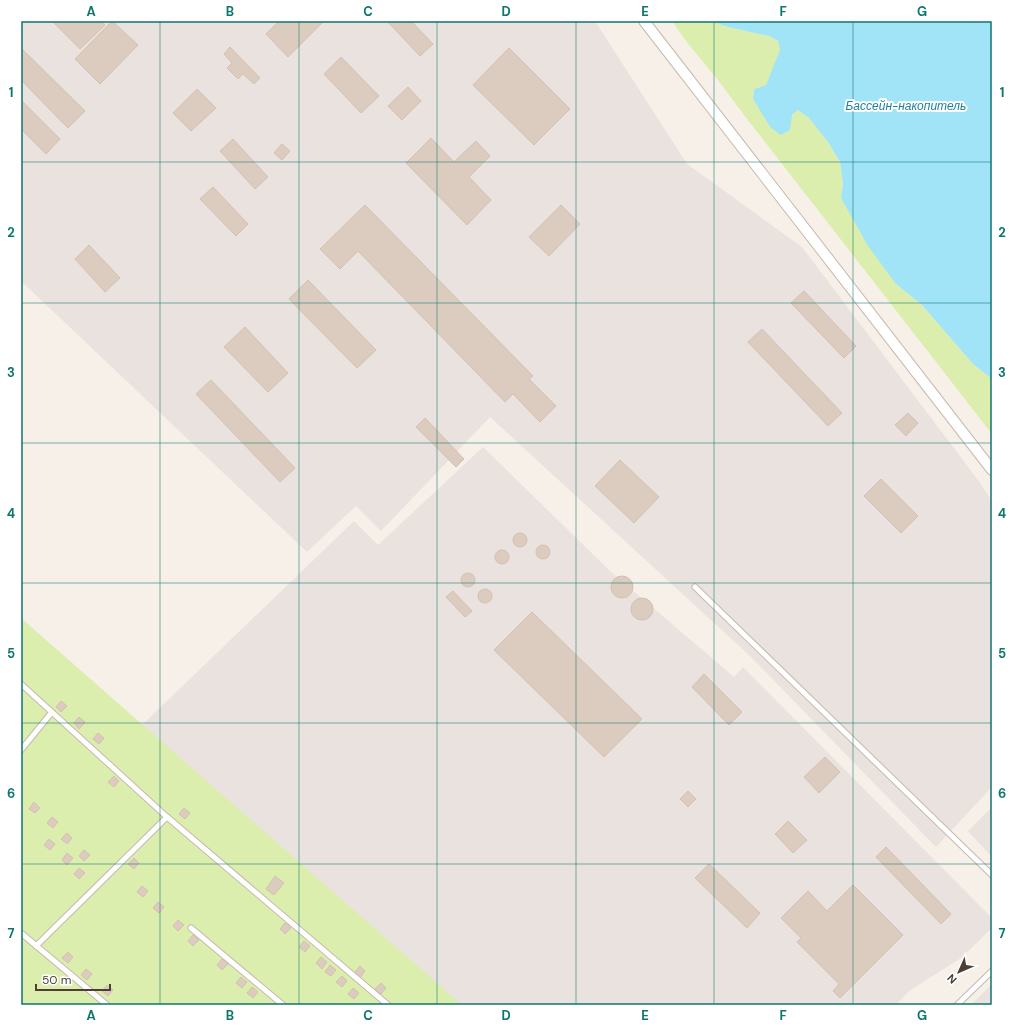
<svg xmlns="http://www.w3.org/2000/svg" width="1013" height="1026" font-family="'DM Sans',sans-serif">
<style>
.industrial{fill:#e9e2de}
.green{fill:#dceeae}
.water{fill:#a1e3f7}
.building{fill:#dcccc0;stroke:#d4c0b0}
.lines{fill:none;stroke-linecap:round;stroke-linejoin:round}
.lane-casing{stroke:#c6b9ad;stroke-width:7}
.street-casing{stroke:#c6b9ad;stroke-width:12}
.lane{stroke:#fff;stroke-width:5}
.street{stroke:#fff;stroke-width:10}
.grid{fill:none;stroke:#0f766e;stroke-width:1;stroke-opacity:0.55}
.labels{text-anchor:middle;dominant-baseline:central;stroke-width:4;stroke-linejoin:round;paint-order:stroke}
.water-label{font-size:12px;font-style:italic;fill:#207f9f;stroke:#fff}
.neatline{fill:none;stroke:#0f766e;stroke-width:1.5}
.grid-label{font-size:13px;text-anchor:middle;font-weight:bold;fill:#0f766e}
</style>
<rect width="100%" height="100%" fill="#f6f0e9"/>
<!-- industrial -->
<g class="industrial">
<polygon points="21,21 595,21 687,164 802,247 978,480 992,501 992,787 936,847 750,656 490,417 381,531 356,506 307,552 21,281"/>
<polygon points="483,447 610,571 734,677 743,667 992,918 992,928 961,958 909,991 896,1005 454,1005 139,728 354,521 378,545"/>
<polygon points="992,807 992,857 968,831"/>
<polygon points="992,984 992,1005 971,1005"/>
</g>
<!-- green -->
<g class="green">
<polygon points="672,21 711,21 728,27 769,36 778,41 781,50 766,85 754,89 753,99 759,109 792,115 798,110 809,118 828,142 840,162 843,184 841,198 896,284 922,305 973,364 992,379 992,434 744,115 718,80 686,41"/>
<polygon points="21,618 462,1005 21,1005"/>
</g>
<!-- water -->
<polygon class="water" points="711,21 992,21 992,379 973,364 922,305 896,284 868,246 841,198 843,184 840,162 828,142 809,118 798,110 792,115 790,130 781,135 771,128 759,109 753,99 754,89 766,85 780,50 778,41 769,36 728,27"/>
<!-- building -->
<g class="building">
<polygon points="52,21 101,21 105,25 80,49"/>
<polygon points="112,21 138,45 100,84 75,59"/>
<polygon points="279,21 324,21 288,57 266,34"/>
<polygon points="387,21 411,21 433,44 420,56"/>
<polygon points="230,47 260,78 254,84 243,74 238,79 227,68 232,63 224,54"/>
<polygon points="21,48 85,111 68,128 21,80"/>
<polygon points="509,48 570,109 534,145 473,85"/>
<polygon points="341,57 379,96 361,113 324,74"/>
<polygon points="408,87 421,101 402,120 388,106"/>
<polygon points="197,89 216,108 191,131 173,113"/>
<polygon points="21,100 60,139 46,154 21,129"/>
<polygon points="431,138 454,162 476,141 490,156 469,177 491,200 467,225 406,163"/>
<polygon points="233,139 268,177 255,189 220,151"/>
<polygon points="282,144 290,151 282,160 274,153"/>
<polygon points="213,187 248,224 236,236 200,199"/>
<polygon points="365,205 533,376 529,379 556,406 540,422 513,394 505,402 358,251 340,269 320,249"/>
<polygon points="561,205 580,224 549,256 529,237"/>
<polygon points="89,245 120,278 105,292 75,259"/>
<polygon points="308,280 376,350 357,368 289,299"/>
<polygon points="804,291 856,346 844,358 791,303"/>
<polygon points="245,327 288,373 268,392 224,347"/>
<polygon points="762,329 842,413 828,426 748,342"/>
<polygon points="211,380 295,468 280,482 196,394"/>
<polygon points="908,413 918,423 906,436 895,425"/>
<polygon points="425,418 464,459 456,467 416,427"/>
<polygon points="620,460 659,497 634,523 595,486"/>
<polygon points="881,479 918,516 901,533 864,496"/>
<circle cx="520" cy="540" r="7"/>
<circle cx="543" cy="552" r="7"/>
<circle cx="502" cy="557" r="7"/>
<circle cx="468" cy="580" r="7"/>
<circle cx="622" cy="587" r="11"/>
<circle cx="485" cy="596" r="7"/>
<polygon points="453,591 472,611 465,617 446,597"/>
<circle cx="642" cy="609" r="11"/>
<polygon points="532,612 642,719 604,757 494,650"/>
<polygon points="704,674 742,712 729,725 692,687"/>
<polygon points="61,701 67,706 61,712 56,707"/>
<polygon points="79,717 85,722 79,729 74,723"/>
<polygon points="98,733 104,738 99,744 93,739"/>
<polygon points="825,757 840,772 819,793 804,777"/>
<polygon points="114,776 119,781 114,787 108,782"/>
<polygon points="688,791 696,799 688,807 680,799"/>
<polygon points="34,802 40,808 35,813 29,809"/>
<polygon points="184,808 190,813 185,819 179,814"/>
<polygon points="52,817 58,822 53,828 47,823"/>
<polygon points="788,821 807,840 793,853 775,834"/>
<polygon points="67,833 72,838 67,844 61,839"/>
<polygon points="49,839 55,844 50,850 44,845"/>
<polygon points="886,847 951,914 941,924 876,857"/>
<polygon points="84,850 90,855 84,861 79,856"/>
<polygon points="67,853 73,858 67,865 62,860"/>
<polygon points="134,858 139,863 134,869 128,864"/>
<polygon points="709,864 760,913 747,928 695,878"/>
<polygon points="79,868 85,873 79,879 74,874"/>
<polygon points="275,876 284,883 274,895 266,889"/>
<polygon points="853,885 903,935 840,998 833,991 839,984 797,942 801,938 781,918 808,891 827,911"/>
<polygon points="142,886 148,891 143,897 137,892"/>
<polygon points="158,902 164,907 159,913 153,908"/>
<polygon points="178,920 184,925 178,931 173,926"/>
<polygon points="285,923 291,928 285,934 280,929"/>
<polygon points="193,935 199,940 193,946 188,941"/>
<polygon points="304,941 310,946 305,952 299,947"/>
<polygon points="68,952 73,957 68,963 62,958"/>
<polygon points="321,957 327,962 322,969 316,963"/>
<polygon points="222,959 228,964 222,970 217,965"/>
<polygon points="330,965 336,970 331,976 325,972"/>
<polygon points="360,966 365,971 360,978 354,973"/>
<polygon points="86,969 92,974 87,980 81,975"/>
<polygon points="342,976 347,981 342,987 336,982"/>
<polygon points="241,977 247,982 242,988 236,983"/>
<polygon points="381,983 386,988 381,994 375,989"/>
<polygon points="107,985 113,990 108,996 102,991"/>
<polygon points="252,987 258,992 253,998 247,993"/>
<polygon points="353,988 359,993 354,999 348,994"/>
</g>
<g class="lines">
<defs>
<g id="lane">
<polyline points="695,587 992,875"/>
<polyline points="21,684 167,817 388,1005"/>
<polyline points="21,750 52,712"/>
<polyline points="191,928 283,1005"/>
<polyline points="21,933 107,1005"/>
<polyline points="36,946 167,817"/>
<polyline points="957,1005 992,971"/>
</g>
<polyline id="street" points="644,21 992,470"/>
</defs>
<!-- lane casing -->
<use href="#lane" class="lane-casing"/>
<!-- street casing -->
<use href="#street" class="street-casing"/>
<!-- lane -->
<use href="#lane" class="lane"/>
<!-- street -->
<use href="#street" class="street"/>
</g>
<!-- grid -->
<path class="grid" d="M 160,21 L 160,1005M 299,21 L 299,1005M 437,21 L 437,1005M 576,21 L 576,1005M 714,21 L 714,1005M 853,21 L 853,1005M 21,162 L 992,162M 21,303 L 992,303M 21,443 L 992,443M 21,583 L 992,583M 21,723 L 992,723M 21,864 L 992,864"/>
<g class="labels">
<!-- water labels -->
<g class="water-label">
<text x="906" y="106">Бассейн-накопитель</text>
</g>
</g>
<!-- border -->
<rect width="1013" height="1026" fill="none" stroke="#ffffff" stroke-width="44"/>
<!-- north arrow -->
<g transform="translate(959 972) rotate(225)" stroke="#ffffff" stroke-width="3" paint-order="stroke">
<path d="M0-3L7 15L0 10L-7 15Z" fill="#4b3f36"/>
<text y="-6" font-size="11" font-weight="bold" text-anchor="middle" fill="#4b3f36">N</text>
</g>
<!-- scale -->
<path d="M36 984v6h74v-6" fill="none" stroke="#4b3f36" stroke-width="2"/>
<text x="42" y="984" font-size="12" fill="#4b3f36" stroke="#ffffff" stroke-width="3" paint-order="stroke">50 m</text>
<rect x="22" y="22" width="969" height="982" class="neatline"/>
<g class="grid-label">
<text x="91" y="16">A</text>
<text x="230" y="16">B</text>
<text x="368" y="16">C</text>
<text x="506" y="16">D</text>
<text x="645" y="16">E</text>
<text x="783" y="16">F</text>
<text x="922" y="16">G</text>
<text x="11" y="97">1</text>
<text x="1002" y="97">1</text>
<text x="11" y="237">2</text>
<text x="1002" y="237">2</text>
<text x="11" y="377">3</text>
<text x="1002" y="377">3</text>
<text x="11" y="518">4</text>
<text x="1002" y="518">4</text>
<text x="11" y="658">5</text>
<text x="1002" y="658">5</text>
<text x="11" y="798">6</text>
<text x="1002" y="798">6</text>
<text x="11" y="938">7</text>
<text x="1002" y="938">7</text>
<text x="91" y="1020">A</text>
<text x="230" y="1020">B</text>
<text x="368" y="1020">C</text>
<text x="506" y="1020">D</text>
<text x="645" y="1020">E</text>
<text x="783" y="1020">F</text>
<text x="922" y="1020">G</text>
</g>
</svg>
